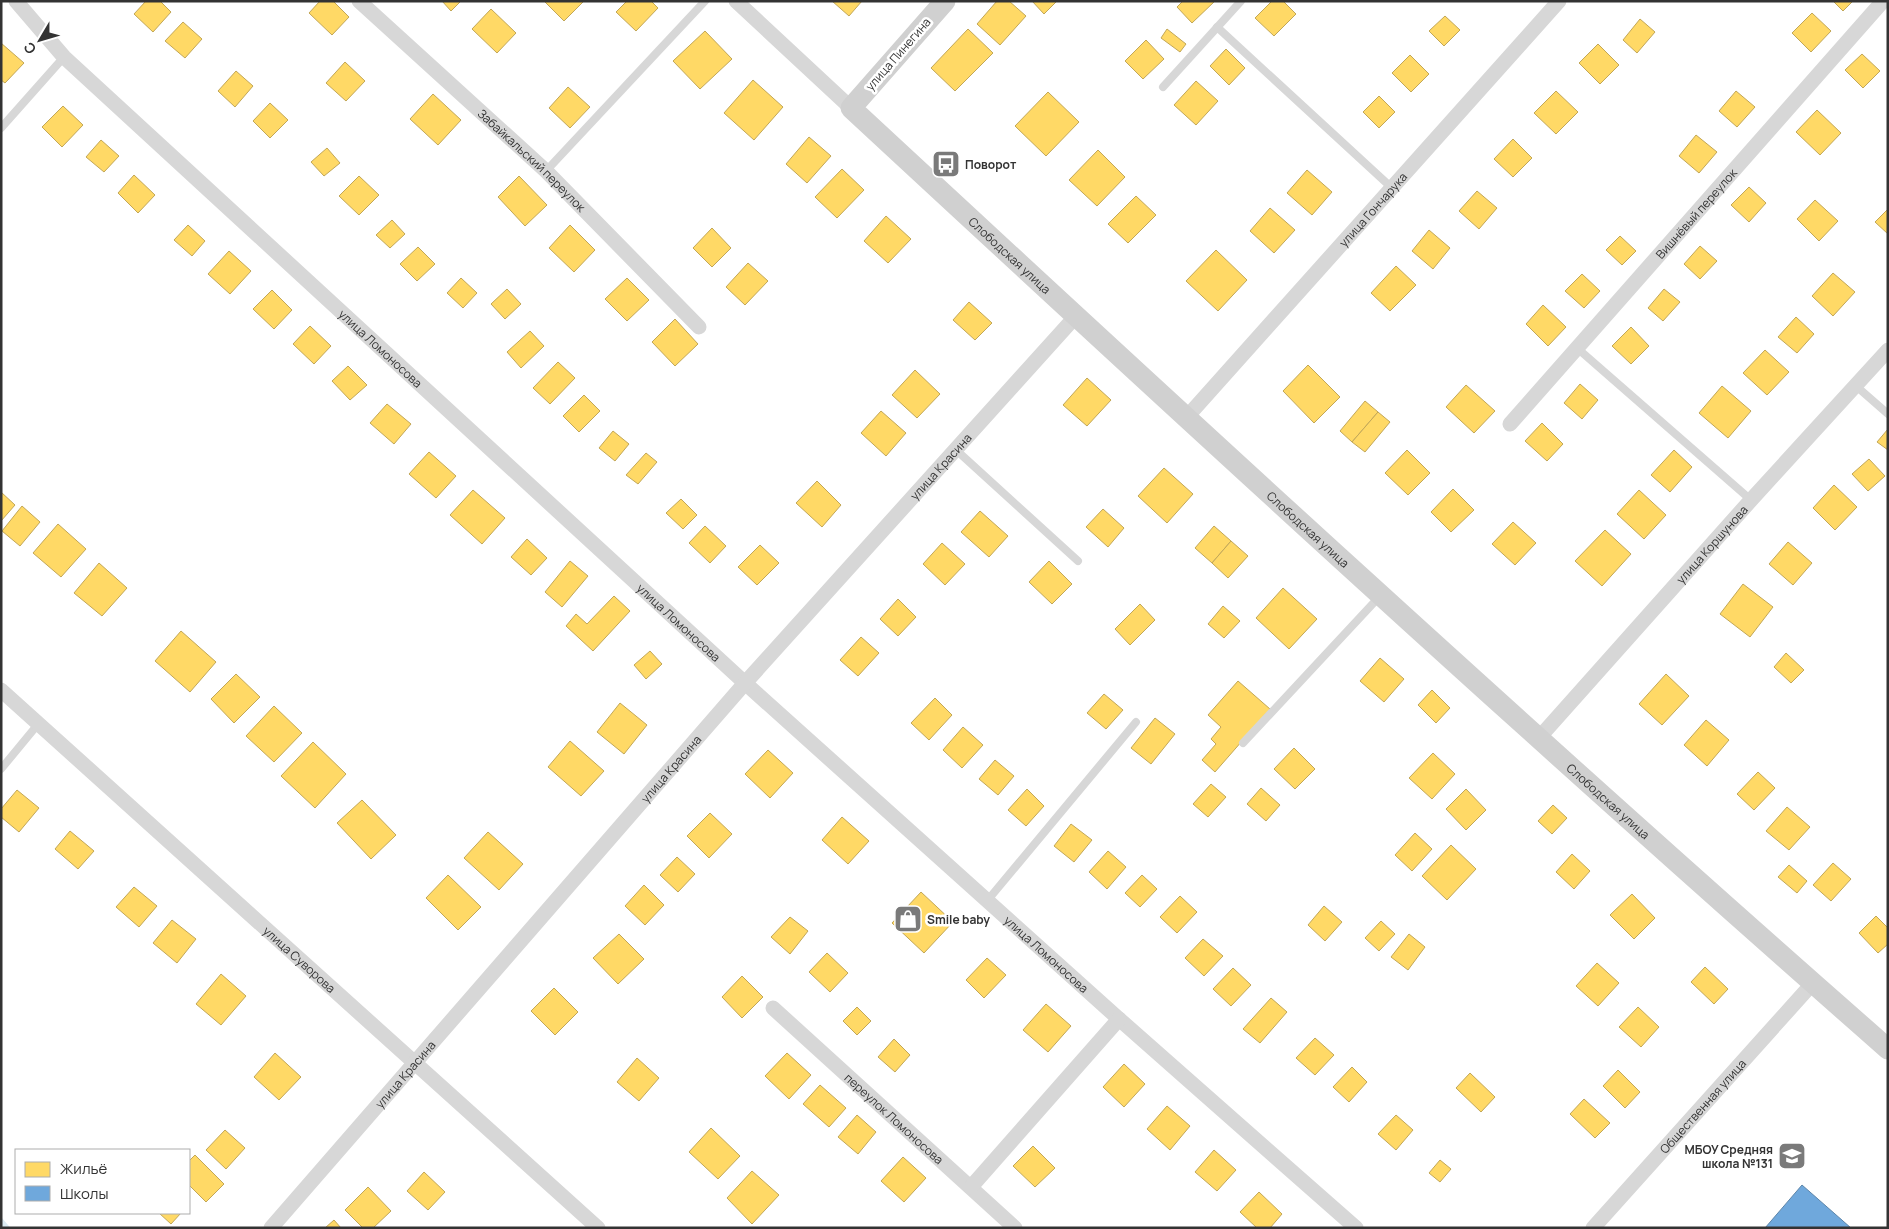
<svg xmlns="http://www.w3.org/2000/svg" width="1889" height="1229" font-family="Manrope,sans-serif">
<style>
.homes{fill:#ffd966;stroke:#c2a757}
.schools{fill:#6fa8dc;stroke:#5d85a9}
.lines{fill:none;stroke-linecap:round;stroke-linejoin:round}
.stream{stroke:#ddebf3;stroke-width:5.5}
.lane{stroke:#d7d7d7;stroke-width:8}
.street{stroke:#d7d7d7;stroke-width:15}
.secondary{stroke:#d0d0d0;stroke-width:21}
.labels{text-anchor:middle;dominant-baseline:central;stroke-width:5;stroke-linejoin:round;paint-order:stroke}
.street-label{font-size:12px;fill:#333;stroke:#fff}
.poi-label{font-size:12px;font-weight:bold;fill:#333;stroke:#fff;text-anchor:start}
</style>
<rect width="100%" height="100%" fill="#fff"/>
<!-- homes -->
<g class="homes">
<polygon points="146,1 160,1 171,12 153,32 134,14"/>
<polygon points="320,1 333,1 349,17 332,35 309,13"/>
<polygon points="442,1 461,1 451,11"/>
<polygon points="544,1 584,1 564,21"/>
<polygon points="627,1 651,1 658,8 636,31 616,12"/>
<polygon points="832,1 862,1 849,16"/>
<polygon points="997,1 1009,1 1026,16 1000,45 977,24"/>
<polygon points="1032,1 1057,1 1044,14"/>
<polygon points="1183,1 1215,1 1192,23 1177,7"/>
<polygon points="1272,1 1283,1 1296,14 1274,36 1255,18"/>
<polygon points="1833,1 1853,1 1843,11"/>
<polygon points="491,9 516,33 497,53 472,29"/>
<polygon points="1812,13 1831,31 1811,52 1792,33"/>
<polygon points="1445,16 1460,30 1444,46 1429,31"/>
<polygon points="1640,19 1655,32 1637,53 1623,40"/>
<polygon points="183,22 202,39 185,58 165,41"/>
<polygon points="968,29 993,53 955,91 931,68"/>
<polygon points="1167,29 1186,44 1180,52 1161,38"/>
<polygon points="705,31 732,59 700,89 673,61"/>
<polygon points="1146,40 1164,59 1143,79 1125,61"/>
<polygon points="1,43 24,63 5,83 1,80"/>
<polygon points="1598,44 1619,65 1600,84 1579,63"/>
<polygon points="1226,49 1245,68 1229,85 1210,66"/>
<polygon points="1862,54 1880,71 1863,88 1845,70"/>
<polygon points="1410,55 1429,74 1411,92 1392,73"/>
<polygon points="345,62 365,81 346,101 326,83"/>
<polygon points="236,71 253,86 235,107 218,91"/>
<polygon points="753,80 783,107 754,140 724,113"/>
<polygon points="1196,81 1218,101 1196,125 1174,105"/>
<polygon points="568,87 590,107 570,128 549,108"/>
<polygon points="1556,91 1578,112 1556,134 1534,113"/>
<polygon points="1736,91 1755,107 1737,127 1719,111"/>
<polygon points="1048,92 1079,122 1046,156 1015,126"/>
<polygon points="433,94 461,120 438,145 410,119"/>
<polygon points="1379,96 1395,112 1379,128 1363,112"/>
<polygon points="270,103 288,120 270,138 253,121"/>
<polygon points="63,106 83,125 62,147 42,127"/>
<polygon points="1817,110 1841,133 1820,155 1796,132"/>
<polygon points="1696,135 1717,152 1699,173 1679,156"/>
<polygon points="809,137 831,156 807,183 786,164"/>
<polygon points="1513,139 1532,158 1513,177 1494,159"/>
<polygon points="101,140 119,156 104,172 86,157"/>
<polygon points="327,148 340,163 324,176 311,162"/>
<polygon points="1098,150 1125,177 1097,206 1069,180"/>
<polygon points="842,169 864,190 837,218 815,197"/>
<polygon points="1307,170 1332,192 1312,215 1287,193"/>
<polygon points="134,175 155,195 138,213 118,193"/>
<polygon points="359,176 379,195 359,215 339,196"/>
<polygon points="519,176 547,205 525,226 498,197"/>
<polygon points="1749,187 1766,203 1749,222 1731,205"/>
<polygon points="1477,191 1497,208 1479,229 1459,211"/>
<polygon points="1136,196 1156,215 1128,243 1108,224"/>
<polygon points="1815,200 1838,221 1819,241 1797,219"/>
<polygon points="1270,208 1295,230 1274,253 1250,231"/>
<polygon points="1888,209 1888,234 1875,222"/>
<polygon points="886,216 911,239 888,263 864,241"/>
<polygon points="392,220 405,234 390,248 376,235"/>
<polygon points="188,225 205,241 192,256 174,240"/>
<polygon points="570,225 595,250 574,272 549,248"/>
<polygon points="712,228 731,248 712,267 693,248"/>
<polygon points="1429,230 1450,248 1433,269 1412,251"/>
<polygon points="1620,236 1636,251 1622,265 1606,250"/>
<polygon points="1700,246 1717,261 1700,279 1684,264"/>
<polygon points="418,247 435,264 417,281 400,264"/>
<polygon points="1216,250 1247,280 1218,311 1186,281"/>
<polygon points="229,251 251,271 230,294 208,274"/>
<polygon points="748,263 768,281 745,305 726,287"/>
<polygon points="1396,266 1416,285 1390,311 1371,293"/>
<polygon points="1833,273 1855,292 1833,316 1812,296"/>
<polygon points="1582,274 1600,291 1584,308 1565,291"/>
<polygon points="461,278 477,293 463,308 447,293"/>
<polygon points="627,278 649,300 627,321 605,299"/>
<polygon points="507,289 521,304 505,319 491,304"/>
<polygon points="1664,289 1680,302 1663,321 1648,308"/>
<polygon points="272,290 292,310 274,329 253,309"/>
<polygon points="969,302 992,323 975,340 953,320"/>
<polygon points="1543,305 1566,327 1548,346 1526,324"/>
<polygon points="1796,317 1814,334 1797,353 1778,337"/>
<polygon points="675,319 698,344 675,366 652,342"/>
<polygon points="310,326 331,346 314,364 293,344"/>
<polygon points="1631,327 1649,346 1631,364 1612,346"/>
<polygon points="530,331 544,346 521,368 507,352"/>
<polygon points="1765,350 1789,372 1767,395 1743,373"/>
<polygon points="558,362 575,378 550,404 533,388"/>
<polygon points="1308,365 1340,397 1314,423 1283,391"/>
<polygon points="348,366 367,385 350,400 332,381"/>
<polygon points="915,370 940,394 917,418 892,395"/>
<polygon points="1087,378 1111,400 1087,426 1063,405"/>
<polygon points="1580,384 1598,400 1582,419 1564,403"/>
<polygon points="1466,385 1495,411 1474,433 1446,407"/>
<polygon points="1722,386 1751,411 1728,438 1699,413"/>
<polygon points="584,395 600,411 579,432 563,416"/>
<polygon points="1365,401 1378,412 1352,442 1340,431"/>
<polygon points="387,404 411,424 394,444 370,423"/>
<polygon points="881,411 906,433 886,456 861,433"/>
<polygon points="1378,412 1390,422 1365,452 1352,442"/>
<polygon points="1542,423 1563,444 1547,461 1525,441"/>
<polygon points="1888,429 1888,450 1877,442"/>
<polygon points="613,431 629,444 615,461 599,448"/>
<polygon points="1407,450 1430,473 1408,495 1385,473"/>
<polygon points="1674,450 1692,467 1670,492 1651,475"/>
<polygon points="429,452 456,476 436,498 409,474"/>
<polygon points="646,453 657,462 638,484 626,475"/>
<polygon points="1869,459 1885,476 1868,491 1852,474"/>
<polygon points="1164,468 1193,494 1167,523 1138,496"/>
<polygon points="817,481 841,505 822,527 796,503"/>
<polygon points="1834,485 1857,507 1835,530 1813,508"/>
<polygon points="1453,489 1474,510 1451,532 1431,512"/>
<polygon points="473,490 505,518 482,544 450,515"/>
<polygon points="1639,490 1666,515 1644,539 1617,514"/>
<polygon points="1,492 15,505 1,521"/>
<polygon points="681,499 697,515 683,529 666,513"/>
<polygon points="22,506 40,522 20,546 2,531"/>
<polygon points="1103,509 1124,528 1108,547 1086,527"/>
<polygon points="980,511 1008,536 989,557 961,532"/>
<polygon points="1513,522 1536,543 1515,565 1492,544"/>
<polygon points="58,524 86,549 61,577 33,553"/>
<polygon points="705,526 726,546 710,563 689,543"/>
<polygon points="1214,526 1231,541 1212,563 1195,548"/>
<polygon points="1605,530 1631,554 1602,586 1575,561"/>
<polygon points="527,539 547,558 531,575 511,557"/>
<polygon points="1231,541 1248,556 1228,578 1212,563"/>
<polygon points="1788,542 1812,563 1793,585 1769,564"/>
<polygon points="942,543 965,564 945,585 923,564"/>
<polygon points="760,545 779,563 757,585 738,567"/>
<polygon points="570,561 588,576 562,607 545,592"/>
<polygon points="1049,561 1072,584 1052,604 1029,582"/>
<polygon points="99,563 127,588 102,616 74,593"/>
<polygon points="1743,584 1773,607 1750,637 1720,614"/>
<polygon points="1283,588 1317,619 1289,649 1256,618"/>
<polygon points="614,596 630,611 593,651 566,626 576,614 587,624"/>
<polygon points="898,599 916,617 898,636 880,619"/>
<polygon points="1140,604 1155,620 1130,645 1115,629"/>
<polygon points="1223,606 1240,621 1224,638 1208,624"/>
<polygon points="181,631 216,662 190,692 155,661"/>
<polygon points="861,637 879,653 858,676 840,660"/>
<polygon points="650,651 662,664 646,679 634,665"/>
<polygon points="1786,653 1804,670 1791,683 1774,667"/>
<polygon points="1380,658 1404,679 1384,702 1360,681"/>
<polygon points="236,674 260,697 234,723 211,699"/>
<polygon points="1666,674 1689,696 1662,725 1639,704"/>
<polygon points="1238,681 1270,709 1215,772 1202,760 1216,744 1211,739 1221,727 1208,715"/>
<polygon points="1432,690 1450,708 1436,723 1418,705"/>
<polygon points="1104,694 1123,710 1106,729 1087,713"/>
<polygon points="935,698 952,715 929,740 911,723"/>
<polygon points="620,703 647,725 624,754 597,732"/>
<polygon points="274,706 302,733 274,762 246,736"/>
<polygon points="1155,718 1175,734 1151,764 1131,748"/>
<polygon points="1706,720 1729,740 1707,766 1684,745"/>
<polygon points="963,727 983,745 962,768 943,750"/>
<polygon points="570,741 604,771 581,796 548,767"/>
<polygon points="313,742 346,774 315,808 281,776"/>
<polygon points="1294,748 1315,769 1295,789 1274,769"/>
<polygon points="768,750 793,773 770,798 745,774"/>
<polygon points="1433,753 1455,774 1432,799 1409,778"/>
<polygon points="995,760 1014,776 998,795 979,779"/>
<polygon points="1758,772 1775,788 1754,810 1737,794"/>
<polygon points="1211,784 1226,797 1208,817 1193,804"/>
<polygon points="1261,788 1280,805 1266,821 1247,804"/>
<polygon points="1027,789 1044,806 1026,826 1008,810"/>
<polygon points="1466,789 1486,810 1466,830 1446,809"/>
<polygon points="17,790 39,808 19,832 1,817 1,809"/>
<polygon points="362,800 396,835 371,859 337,823"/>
<polygon points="1553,805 1567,818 1552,834 1538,821"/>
<polygon points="1787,807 1810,827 1789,850 1766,831"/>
<polygon points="710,813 732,834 709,858 687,836"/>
<polygon points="842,817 869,841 848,864 822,840"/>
<polygon points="1071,824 1092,840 1074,862 1054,846"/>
<polygon points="70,831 94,851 78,869 55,849"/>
<polygon points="488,832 523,864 499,890 464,858"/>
<polygon points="1415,833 1432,849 1412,871 1395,855"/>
<polygon points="1451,845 1476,869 1447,900 1422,876"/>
<polygon points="1108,851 1126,867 1107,889 1089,872"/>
<polygon points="1572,854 1590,871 1574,889 1556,872"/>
<polygon points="677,857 695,874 678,892 660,875"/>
<polygon points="1833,863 1851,879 1831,901 1813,885"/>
<polygon points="1789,865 1807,881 1797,893 1778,877"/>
<polygon points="448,875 481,907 458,930 426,898"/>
<polygon points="1142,875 1157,889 1140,907 1125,893"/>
<polygon points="644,885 664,905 645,925 625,906"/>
<polygon points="134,887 157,906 139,927 116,907"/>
<polygon points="921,892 953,922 924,953 892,923"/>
<polygon points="1632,894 1655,918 1634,939 1610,915"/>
<polygon points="1180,896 1197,912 1177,933 1160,917"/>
<polygon points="1324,906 1342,922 1325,941 1308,925"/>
<polygon points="1876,916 1888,928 1888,944 1878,953 1859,933"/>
<polygon points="790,917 808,931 790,954 771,937"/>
<polygon points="172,920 196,939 177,963 153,943"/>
<polygon points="1381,921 1395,934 1379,951 1365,938"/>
<polygon points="619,934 644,959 618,984 593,958"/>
<polygon points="1409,934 1425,947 1408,970 1391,957"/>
<polygon points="1203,939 1223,956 1204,976 1185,958"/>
<polygon points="827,953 848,973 830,992 809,972"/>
<polygon points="987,958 1006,975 984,998 966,980"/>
<polygon points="1597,963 1619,983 1598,1006 1576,986"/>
<polygon points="1705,967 1728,989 1714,1004 1691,982"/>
<polygon points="1233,968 1251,985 1231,1006 1213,989"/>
<polygon points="221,974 246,996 221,1025 196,1004"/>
<polygon points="742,976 763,997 742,1018 722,997"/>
<polygon points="554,988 578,1012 555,1035 531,1011"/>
<polygon points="1271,998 1287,1012 1260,1043 1243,1029"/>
<polygon points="1046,1004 1071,1026 1048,1052 1023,1030"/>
<polygon points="857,1007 871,1021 857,1035 843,1021"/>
<polygon points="1638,1007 1659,1027 1641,1047 1619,1027"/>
<polygon points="1315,1038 1334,1055 1315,1075 1296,1058"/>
<polygon points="894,1039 910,1055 895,1072 878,1057"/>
<polygon points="275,1053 301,1077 279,1100 254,1077"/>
<polygon points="787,1053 811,1075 789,1099 765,1076"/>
<polygon points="637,1058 659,1078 639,1101 617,1082"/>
<polygon points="1124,1064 1145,1084 1124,1107 1103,1087"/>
<polygon points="1352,1067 1367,1082 1349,1102 1333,1087"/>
<polygon points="1618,1070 1640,1092 1625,1108 1603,1086"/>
<polygon points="1470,1073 1495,1097 1481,1112 1456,1088"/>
<polygon points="820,1085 846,1108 829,1127 803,1104"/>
<polygon points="1584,1099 1610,1123 1595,1138 1570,1114"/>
<polygon points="1167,1106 1190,1126 1170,1150 1147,1129"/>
<polygon points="857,1115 876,1132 858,1154 838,1137"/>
<polygon points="1396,1115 1413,1130 1396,1150 1378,1134"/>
<polygon points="711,1128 740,1156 718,1179 689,1152"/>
<polygon points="225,1130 245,1148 226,1169 206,1150"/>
<polygon points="1033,1146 1055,1168 1035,1187 1013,1166"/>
<polygon points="1214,1150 1236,1170 1217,1191 1195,1172"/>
<polygon points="195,1155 224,1184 206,1202 189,1185 189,1161"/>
<polygon points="903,1157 926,1178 904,1202 881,1181"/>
<polygon points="1440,1160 1451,1169 1440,1182 1429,1173"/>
<polygon points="752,1171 779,1195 752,1224 727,1198"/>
<polygon points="424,1172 445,1192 428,1210 407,1191"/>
<polygon points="368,1187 391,1211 373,1228 363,1228 345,1210"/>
<polygon points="1259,1192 1282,1214 1270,1228 1257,1228 1240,1212"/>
<polygon points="159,1213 181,1213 171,1224"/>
<polygon points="334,1220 341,1228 325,1228"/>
</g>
<!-- schools -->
<polygon class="schools" points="1802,1185 1851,1228 1765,1228"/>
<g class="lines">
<!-- stream -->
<polyline class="stream" points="1,1221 7,1228"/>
<!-- lane -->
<g class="lane">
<polyline points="1217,27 1392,188"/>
<polyline points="1163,87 1241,1"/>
<polyline points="1,128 64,57"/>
<polyline points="546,171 705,1"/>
<polyline points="1577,348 1751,500"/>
<polyline points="1856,386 1888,414"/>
<polyline points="955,449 1078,561"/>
<polyline points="1243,743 1380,596"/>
<polyline points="1,769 39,723"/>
<polyline points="987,901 1136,722"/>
</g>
<!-- street -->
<g class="street">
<path id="s1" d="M 16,1 L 64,57 L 745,683 L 1119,1019 L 1356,1228"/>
<path id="s2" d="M 359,1 L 546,171 L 699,327"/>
<polyline points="736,1 851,108"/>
<path id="s3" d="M 1186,418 L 1559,1"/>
<path id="s4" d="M 1510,424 L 1883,1"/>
<path id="s5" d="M 1,690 L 598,1228"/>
<path id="s6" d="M 1538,739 L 1751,500 L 1888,350"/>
<path id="s7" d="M 773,1008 L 1015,1228"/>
<polyline points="971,1187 1119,1019"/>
<path id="s8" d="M 271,1228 L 745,683 L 1076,316"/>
<path id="s9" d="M 1593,1228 L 1812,984"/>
</g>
<!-- secondary -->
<path class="secondary" id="s10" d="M 945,1 L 851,108 C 1193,425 1537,741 1888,1049"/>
</g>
<!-- icons -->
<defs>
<symbol id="bus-square" viewBox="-11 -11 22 22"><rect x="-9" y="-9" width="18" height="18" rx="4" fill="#7a7a7a" stroke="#fff"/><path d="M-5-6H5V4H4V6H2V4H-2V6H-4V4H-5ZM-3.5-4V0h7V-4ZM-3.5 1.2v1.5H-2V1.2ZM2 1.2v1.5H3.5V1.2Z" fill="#fff"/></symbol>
<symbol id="shop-square" viewBox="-11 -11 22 22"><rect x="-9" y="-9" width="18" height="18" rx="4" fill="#7a7a7a" stroke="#fff"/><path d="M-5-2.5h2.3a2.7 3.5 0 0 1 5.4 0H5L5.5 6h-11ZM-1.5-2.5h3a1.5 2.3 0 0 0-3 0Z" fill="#fff"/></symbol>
<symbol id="school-square" viewBox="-11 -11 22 22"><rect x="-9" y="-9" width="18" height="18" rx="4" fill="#7a7a7a" stroke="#fff"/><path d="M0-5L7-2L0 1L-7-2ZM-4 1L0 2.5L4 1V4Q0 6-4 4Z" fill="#fff"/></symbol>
</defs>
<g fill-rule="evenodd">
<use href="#bus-square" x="930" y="148" width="32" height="32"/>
<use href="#shop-square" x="892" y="903" width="32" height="32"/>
<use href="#school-square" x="1776" y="1140" width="32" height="32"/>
</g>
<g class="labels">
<!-- street labels -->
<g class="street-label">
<text transform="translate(898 54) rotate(-49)">улица Пинегина</text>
<text stroke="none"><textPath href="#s2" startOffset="235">Забайкальский переулок</textPath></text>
<text stroke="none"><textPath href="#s3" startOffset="280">улица Гончарука</textPath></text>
<text stroke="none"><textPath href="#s4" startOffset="281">Вишнёвый переулок</textPath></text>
<text stroke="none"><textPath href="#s10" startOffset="359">Слободская улица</textPath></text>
<text stroke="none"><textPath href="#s1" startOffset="504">улица Ломоносова</textPath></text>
<text stroke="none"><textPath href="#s8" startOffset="1014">улица Красина</textPath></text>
<text stroke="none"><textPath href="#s10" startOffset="764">Слободская улица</textPath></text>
<text stroke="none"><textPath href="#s6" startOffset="261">улица Коршунова</textPath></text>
<text stroke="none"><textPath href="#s1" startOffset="909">улица Ломоносова</textPath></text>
<text stroke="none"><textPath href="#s8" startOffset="609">улица Красина</textPath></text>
<text stroke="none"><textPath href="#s10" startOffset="1169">Слободская улица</textPath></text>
<text stroke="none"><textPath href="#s1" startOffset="1404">улица Ломоносова</textPath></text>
<text stroke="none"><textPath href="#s5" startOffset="402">улица Суворова</textPath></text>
<text stroke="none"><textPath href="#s8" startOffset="204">улица Красина</textPath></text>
<text stroke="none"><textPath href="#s9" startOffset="164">Общественная улица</textPath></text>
<text stroke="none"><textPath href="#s7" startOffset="164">переулок Ломоносова</textPath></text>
</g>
<!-- poi labels -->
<g class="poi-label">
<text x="965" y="164">Поворот</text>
<text x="927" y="919">Smile baby</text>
<text x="1773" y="1149" text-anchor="end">МБОУ Средняя<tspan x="1773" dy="14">школа №131</tspan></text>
</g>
</g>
<!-- border -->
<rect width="1889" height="1229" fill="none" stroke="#333333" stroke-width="5"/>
<!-- legend -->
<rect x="15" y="1149" width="175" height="65" fill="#ffffff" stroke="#adadad"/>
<rect x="25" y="1162" width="25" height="15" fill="#ffd966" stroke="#adadad"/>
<text x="60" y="1174" font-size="15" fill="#333333">Жильё</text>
<rect x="25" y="1186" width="25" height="15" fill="#6fa8dc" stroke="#adadad"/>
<text x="60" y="1199" font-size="15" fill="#333333">Школы</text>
<!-- north arrow -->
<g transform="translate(40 40) rotate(232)" stroke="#ffffff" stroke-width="4" paint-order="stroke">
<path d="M0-4L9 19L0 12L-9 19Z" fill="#333333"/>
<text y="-8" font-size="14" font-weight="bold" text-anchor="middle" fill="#333333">С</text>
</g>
</svg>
